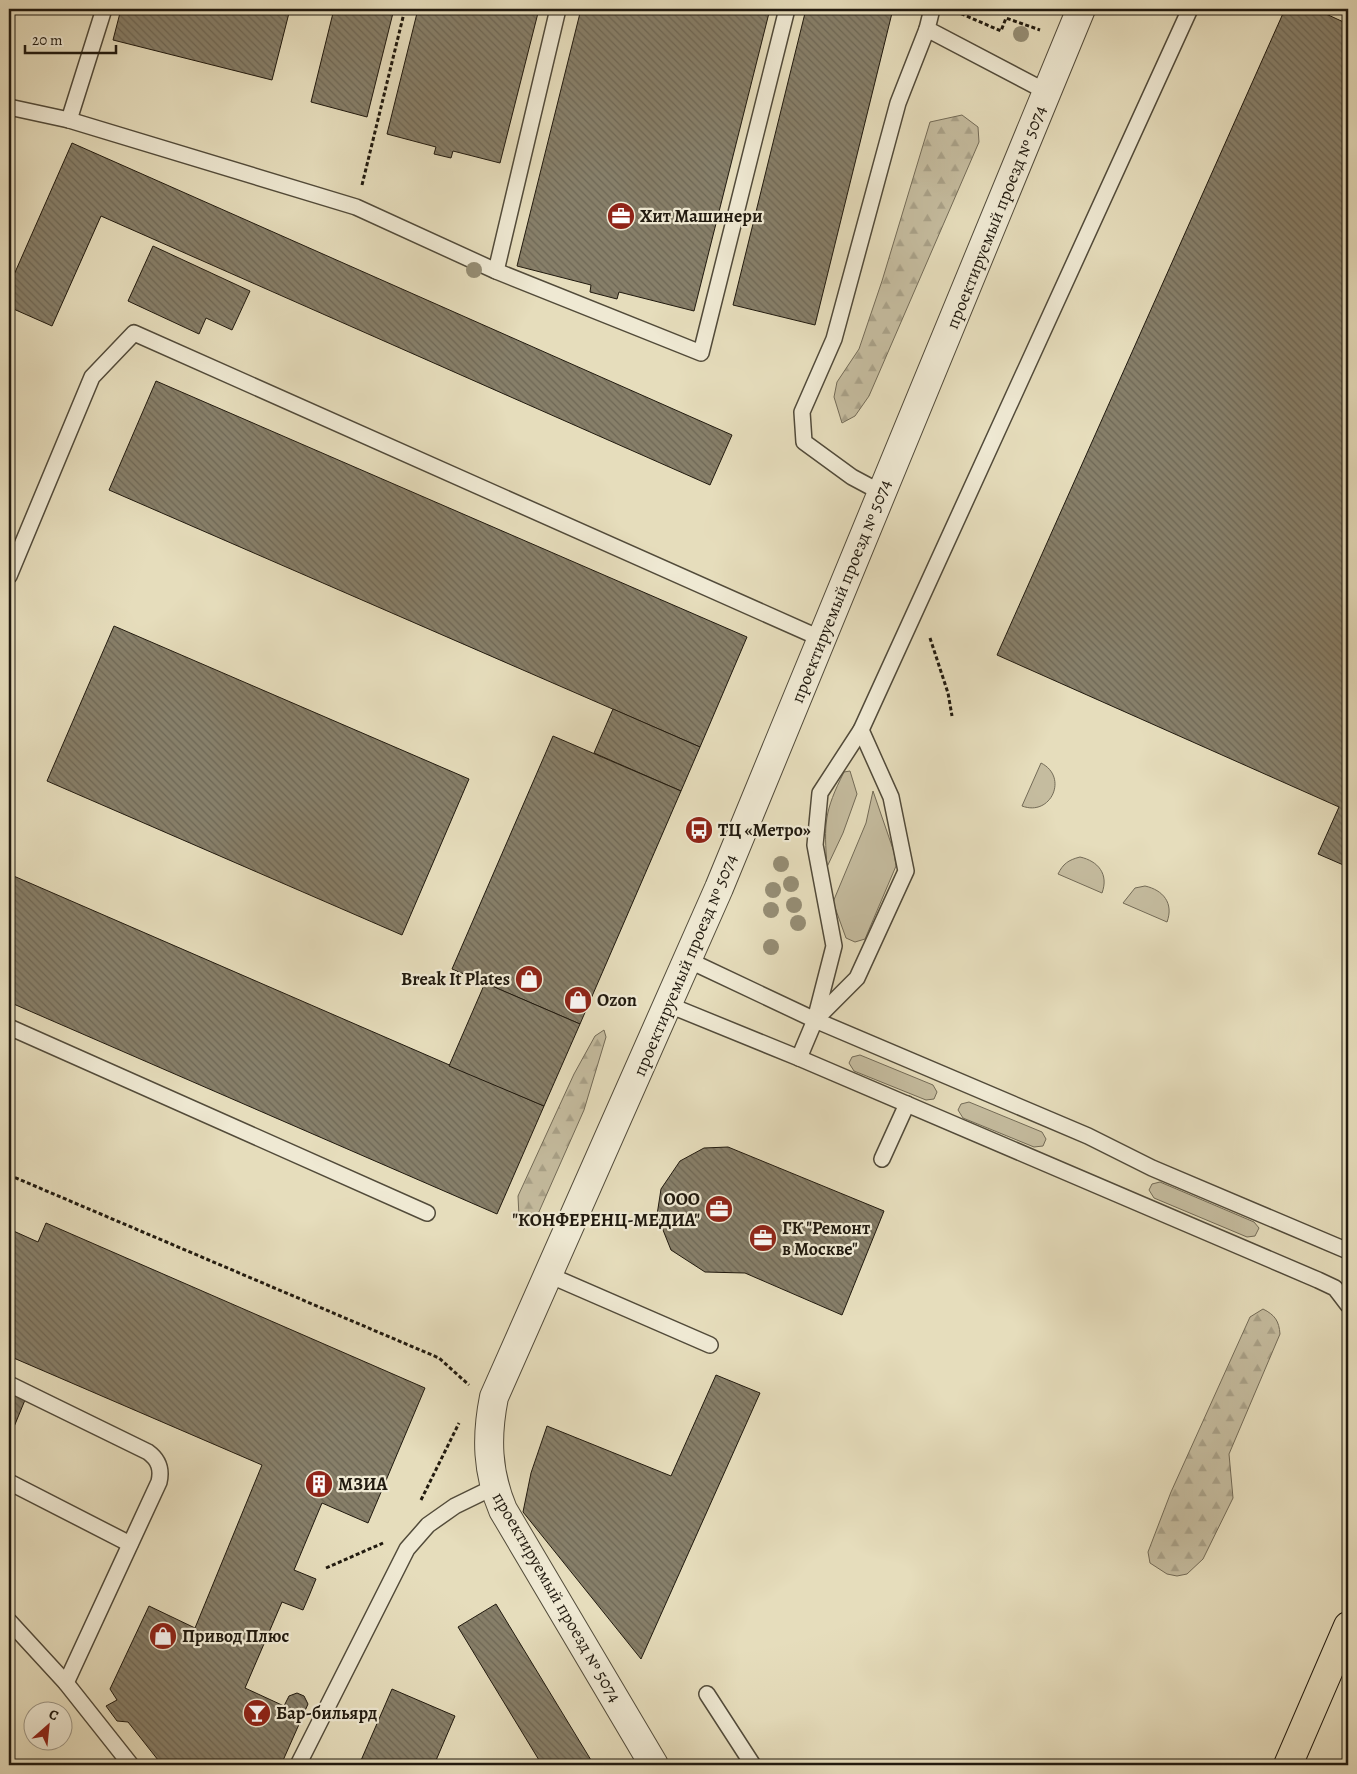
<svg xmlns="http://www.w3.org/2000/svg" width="1357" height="1774" font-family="Alegreya,serif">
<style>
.green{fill:#c5bc9f;stroke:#736b57}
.forest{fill:url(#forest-firs);stroke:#736b57}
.building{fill:url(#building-back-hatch);stroke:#211a0f}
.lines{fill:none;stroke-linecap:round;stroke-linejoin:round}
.service-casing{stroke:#524b3a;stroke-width:18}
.tertiary-casing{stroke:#524b3a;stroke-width:30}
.trunk-casing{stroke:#211a0f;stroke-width:30}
.path{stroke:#211a0f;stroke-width:3;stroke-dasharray:4 2.5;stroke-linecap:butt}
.service{stroke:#efe9d3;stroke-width:15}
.tertiary{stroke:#efe9d3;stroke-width:28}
.trunk{stroke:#e6ddbc;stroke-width:28}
.tree{fill:#958d74}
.labels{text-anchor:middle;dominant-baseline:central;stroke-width:4.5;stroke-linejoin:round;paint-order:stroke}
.poi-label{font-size:18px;font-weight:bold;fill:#211a0f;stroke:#efe9d3;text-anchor:start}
.street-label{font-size:18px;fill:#211a0f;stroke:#efe9d3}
</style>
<defs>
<pattern id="forest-firs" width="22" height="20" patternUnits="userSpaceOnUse" patternTransform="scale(1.25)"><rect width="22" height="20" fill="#c5bc9f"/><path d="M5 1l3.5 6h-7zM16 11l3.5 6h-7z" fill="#a9a188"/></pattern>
<pattern id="building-back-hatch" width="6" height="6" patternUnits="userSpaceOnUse" patternTransform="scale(1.25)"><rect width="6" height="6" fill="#877f69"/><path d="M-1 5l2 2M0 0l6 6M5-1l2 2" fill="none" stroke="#6e6755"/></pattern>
</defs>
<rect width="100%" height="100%" fill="#e6ddbc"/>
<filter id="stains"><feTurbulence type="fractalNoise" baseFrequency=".004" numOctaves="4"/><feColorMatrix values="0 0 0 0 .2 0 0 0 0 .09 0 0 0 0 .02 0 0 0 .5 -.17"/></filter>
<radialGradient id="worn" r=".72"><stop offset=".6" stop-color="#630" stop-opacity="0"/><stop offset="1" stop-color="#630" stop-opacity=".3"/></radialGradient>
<!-- green -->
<g class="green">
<path d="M 1041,763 C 1069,777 1051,817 1022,806 Z"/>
<path d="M 850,771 L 857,794 L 843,833 L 827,867 C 824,823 824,812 844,772 Z"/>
<polygon points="873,791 894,852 896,866 865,939 855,942 846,938 833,902 866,823"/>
<path d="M 1080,857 C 1098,861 1109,874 1102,893 L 1058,874 C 1063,864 1068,860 1080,857 Z"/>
<path d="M 1145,886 C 1163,890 1174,903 1167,922 L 1123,903 L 1135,888 Z"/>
<polygon points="860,1055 933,1085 937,1092 934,1099 926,1100 854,1071 849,1063 852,1057"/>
<polygon points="969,1102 1042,1132 1046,1139 1043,1146 1034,1147 963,1118 958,1110 961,1104"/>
<polygon points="1160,1182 1254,1222 1259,1228 1255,1236 1247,1237 1154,1198 1149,1190 1152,1184"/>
</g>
<!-- forest -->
<g class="forest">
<polygon points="962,115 978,127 979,142 869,396 855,416 842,423 834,397 837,382 859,349 882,281 930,122"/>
<polygon points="604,1030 606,1037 584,1110 538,1214 529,1220 519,1217 518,1196 574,1074 595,1036"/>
<path d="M 1263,1309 C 1275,1315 1279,1321 1280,1334 L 1229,1454 L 1233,1498 L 1203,1559 L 1187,1574 L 1177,1576 L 1167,1574 L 1150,1563 L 1148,1552 L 1171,1492 L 1250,1317 Z"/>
</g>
<!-- building -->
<g class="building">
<polygon points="121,9 290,9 272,80 113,40"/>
<polygon points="334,9 394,9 367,117 311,102"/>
<polygon points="418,9 539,9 500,163 453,151 451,158 434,154 436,147 387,134"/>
<polygon points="581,9 770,9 694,311 619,292 617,299 590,292 591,285 517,266"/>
<polygon points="806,9 893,9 815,325 733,305"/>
<polygon points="1285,9 1315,9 1348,24 1348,867 1318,854 1339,807 997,655"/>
<polygon points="72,143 732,435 710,485 101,216 52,326 9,307 9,286"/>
<polygon points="153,246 250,291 232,330 206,318 199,334 128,301"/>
<polygon points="156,381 747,637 700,747 109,490"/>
<polygon points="114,626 469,779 402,935 47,781"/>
<polygon points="613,709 700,747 681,791 594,753"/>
<polygon points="553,736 681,791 580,1024 452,969"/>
<polygon points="9,874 544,1106 497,1214 9,1002"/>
<polygon points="485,983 580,1024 544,1106 449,1066"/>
<polygon points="728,1147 884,1211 842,1315 745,1273 705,1272 671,1250 657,1215 661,1189 680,1161 704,1148"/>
<polygon points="46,1223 425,1388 368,1523 322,1503 294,1570 316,1579 309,1596 303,1610 282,1602 245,1688 284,1706 289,1696 297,1693 304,1696 308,1704 281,1765 162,1765 128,1722 117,1721 106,1706 117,1700 110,1689 149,1606 195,1628 262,1465 9,1356 9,1229 38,1242"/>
<polygon points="716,1375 760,1393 641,1659 523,1512 531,1473 547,1426 671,1476"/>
<polygon points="9,1393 25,1400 9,1439"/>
<polygon points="496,1604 594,1765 542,1765 458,1627"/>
<polygon points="392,1689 455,1716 434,1765 359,1765"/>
</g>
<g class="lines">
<defs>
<g id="service">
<polyline points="932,9 927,29 1047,92"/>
<polyline points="9,107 69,120 356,207 496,271 701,353 787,9"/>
<polyline points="69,120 104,9"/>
<polyline points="496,271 558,9"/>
<polyline points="882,493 852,477 804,442 802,412 834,339 898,103 927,29"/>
<polyline points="9,576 92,377 134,333 822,639"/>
<polyline points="688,960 815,1020 1088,1136 1152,1168 1348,1251"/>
<polyline points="669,1005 799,1058 1318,1280 1335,1288 1348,1305"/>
<polyline points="815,1020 834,946 815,845 820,793 861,730 1190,9"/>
<polyline points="9,1027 427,1213"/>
<polyline points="799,1058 815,1020 857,978 906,871 891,797 861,730"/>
<polyline points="882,1159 907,1104"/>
<polyline points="549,1275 710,1345"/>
<path d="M 9,1384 L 148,1452 C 159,1460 162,1469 159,1482 L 66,1683"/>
<polyline points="9,1482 130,1544"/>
<polyline points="9,1621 66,1683 131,1765"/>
<polyline points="707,1694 753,1765"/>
<polyline points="298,1765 407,1549 428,1525 455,1506 494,1487"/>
</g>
<path id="tertiary" d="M 654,1765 L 503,1510 C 487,1472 486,1437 494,1397 L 719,888 L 1081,9"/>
<polyline id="trunk" points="1288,1765 1348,1626"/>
</defs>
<!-- service casing -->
<use href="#service" class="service-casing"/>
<!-- tertiary casing -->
<use href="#tertiary" class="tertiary-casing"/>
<!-- trunk casing -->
<use href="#trunk" class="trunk-casing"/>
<!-- path -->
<g class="path">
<polyline points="955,11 1001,31 1006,18 1040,30"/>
<polyline points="362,185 405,9"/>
<polyline points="930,638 948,693 952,716"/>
<polyline points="9,1175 439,1358 469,1385"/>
<polyline points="421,1500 459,1423"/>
<polyline points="326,1568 383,1543"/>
</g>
<!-- service -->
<use href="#service" class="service"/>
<!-- tertiary -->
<use href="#tertiary" class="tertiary"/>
<!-- trunk -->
<use href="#trunk" class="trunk"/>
</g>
<!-- trees -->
<g class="tree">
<circle cx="1021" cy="34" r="8"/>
<circle cx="474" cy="270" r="8"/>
<circle cx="781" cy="864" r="8"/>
<circle cx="791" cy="884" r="8"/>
<circle cx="773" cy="890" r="8"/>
<circle cx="794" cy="905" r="8"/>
<circle cx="771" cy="910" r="8"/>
<circle cx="798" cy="923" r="8"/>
<circle cx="771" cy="947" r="8"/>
</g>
<!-- icons -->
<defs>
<symbol id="office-disc" viewBox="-11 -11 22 22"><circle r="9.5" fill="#8f2418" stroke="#efe9d3"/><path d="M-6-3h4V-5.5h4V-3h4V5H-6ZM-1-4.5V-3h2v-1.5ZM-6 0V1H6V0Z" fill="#fff"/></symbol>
<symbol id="bus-disc" viewBox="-11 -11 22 22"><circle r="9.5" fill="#8f2418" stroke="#efe9d3"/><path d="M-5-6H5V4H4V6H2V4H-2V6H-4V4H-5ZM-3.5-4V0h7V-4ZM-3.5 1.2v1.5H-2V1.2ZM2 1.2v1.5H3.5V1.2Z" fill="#fff"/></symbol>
<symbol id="shop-disc" viewBox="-11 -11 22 22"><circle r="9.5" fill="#8f2418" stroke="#efe9d3"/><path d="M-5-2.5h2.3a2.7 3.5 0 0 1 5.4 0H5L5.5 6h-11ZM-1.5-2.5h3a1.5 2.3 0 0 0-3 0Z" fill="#fff"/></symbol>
<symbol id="building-disc" viewBox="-11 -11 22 22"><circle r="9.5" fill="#8f2418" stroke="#efe9d3"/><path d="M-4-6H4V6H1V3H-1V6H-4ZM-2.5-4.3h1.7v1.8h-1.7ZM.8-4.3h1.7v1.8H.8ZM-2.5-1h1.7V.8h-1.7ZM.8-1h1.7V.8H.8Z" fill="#fff"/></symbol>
<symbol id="bar-disc" viewBox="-11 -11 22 22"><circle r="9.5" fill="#8f2418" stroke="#efe9d3"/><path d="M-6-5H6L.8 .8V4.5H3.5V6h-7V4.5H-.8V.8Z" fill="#fff"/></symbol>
</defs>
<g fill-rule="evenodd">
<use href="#office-disc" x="605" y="200" width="32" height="32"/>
<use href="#bus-disc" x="683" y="814" width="32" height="32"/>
<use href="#shop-disc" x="513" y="963" width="32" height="32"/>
<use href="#shop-disc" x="562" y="984" width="32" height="32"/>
<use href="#office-disc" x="703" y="1193" width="32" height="32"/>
<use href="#office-disc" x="747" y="1222" width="32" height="32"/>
<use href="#building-disc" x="303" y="1468" width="32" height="32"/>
<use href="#shop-disc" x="147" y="1620" width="32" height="32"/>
<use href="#bar-disc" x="241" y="1697" width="32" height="32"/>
</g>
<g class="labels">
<!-- poi labels -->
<g class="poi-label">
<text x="640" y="216">Хит Машинери</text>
<text x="718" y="830">ТЦ «Метро»</text>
<text x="510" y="979" text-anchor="end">Break It Plates</text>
<text x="597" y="1000">Ozon</text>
<text x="700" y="1199" text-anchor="end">ООО<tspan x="700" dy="21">"КОНФЕРЕНЦ-МЕДИА"</tspan></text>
<text x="782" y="1228">ГК "Ремонт<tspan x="782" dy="21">в Москве"</tspan></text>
<text x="338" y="1484">МЗИА</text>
<text x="182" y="1636">Привод Плюс</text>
<text x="276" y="1713">Бар-бильярд</text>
</g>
<!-- street labels -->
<g class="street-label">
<text transform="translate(996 217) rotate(-68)">проектируемый проезд № 5074</text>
<text transform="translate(841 591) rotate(-68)">проектируемый проезд № 5074</text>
<text transform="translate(685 965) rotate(-67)">проектируемый проезд № 5074</text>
<text transform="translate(557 1597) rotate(60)">проектируемый проезд № 5074</text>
</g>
</g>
<!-- margin -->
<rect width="1357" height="1774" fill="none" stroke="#e6ddbc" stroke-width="30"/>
<rect x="10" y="10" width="1337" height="1754" fill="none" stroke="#211a0f" stroke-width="2.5"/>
<rect x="15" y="15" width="1327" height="1744" fill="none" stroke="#211a0f"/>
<!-- north arrow -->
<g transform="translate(48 1726) rotate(27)"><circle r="24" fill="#efe9d3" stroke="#9d9685"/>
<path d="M0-4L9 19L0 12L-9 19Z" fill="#8f2418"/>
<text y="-8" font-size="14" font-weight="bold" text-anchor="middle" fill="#211a0f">С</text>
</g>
<!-- scale -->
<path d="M25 45v8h91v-8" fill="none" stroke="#211a0f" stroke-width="2.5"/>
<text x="32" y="45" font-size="15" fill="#211a0f" stroke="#efe9d3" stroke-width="4" paint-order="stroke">20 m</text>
<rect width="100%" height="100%" filter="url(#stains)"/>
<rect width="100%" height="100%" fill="url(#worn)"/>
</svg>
